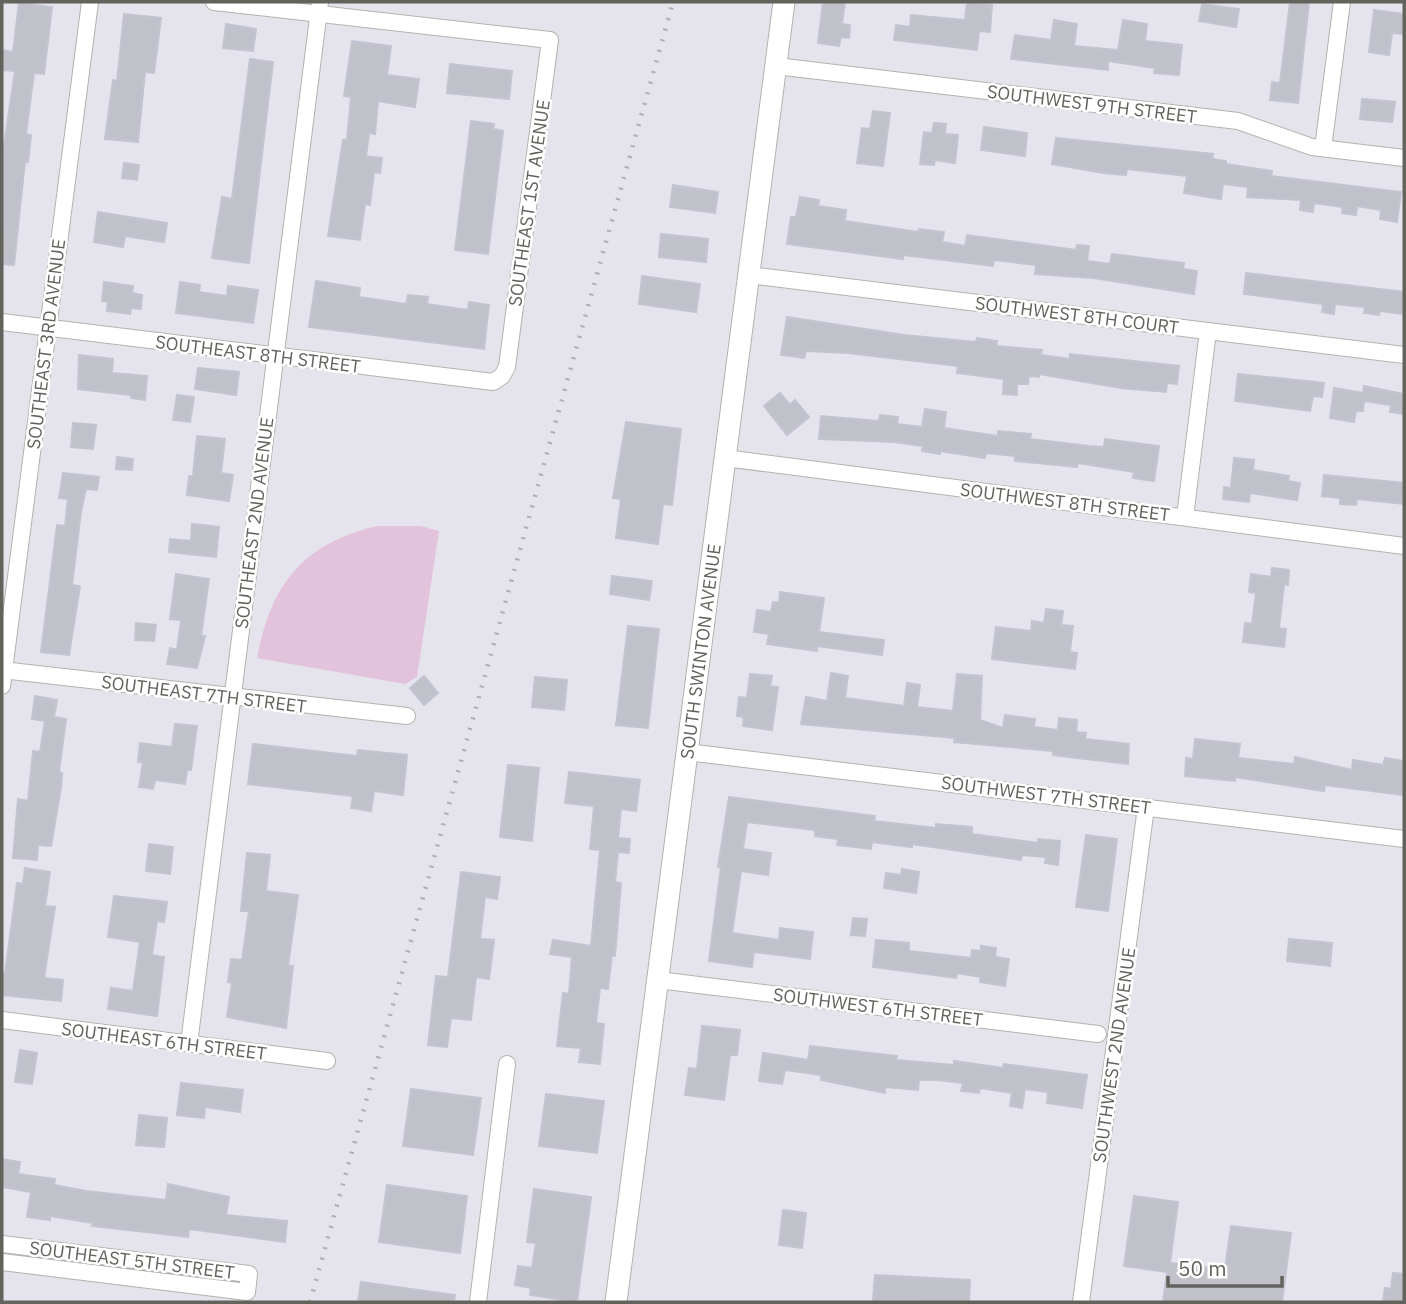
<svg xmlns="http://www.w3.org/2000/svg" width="1406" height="1304" font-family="'IBM Plex Sans',sans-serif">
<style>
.green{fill:#e3c3db}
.building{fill:#c1c2c9;stroke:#c3c4d2;stroke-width:2}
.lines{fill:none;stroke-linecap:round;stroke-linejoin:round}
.street-casing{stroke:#b3b3ad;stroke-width:18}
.secondary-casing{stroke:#b4b2ac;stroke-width:23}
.street{stroke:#fff;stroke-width:16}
.secondary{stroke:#fff;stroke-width:21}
.rail{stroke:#b0afae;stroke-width:4.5;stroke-dasharray:2 9;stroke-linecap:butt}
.labels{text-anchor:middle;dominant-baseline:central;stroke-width:5;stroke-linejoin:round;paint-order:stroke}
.street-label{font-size:18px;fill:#64625c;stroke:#fff}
</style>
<rect width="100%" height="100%" fill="#e5e4ed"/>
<!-- green -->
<path class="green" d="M 377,526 L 421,526 L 439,531 L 417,677 L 405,684 L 257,658 C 271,583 303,544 377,526 Z"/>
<!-- building -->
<g class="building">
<polygon points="823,2 845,2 842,24 850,25 849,38 841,37 839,46 818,43"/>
<polygon points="967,2 992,5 990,32 979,31 977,50 894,40 896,25 910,27 911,15 965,20"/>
<polygon points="1290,2 1309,2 1298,103 1270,100 1272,82 1280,83"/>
<polygon points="19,3 52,7 44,74 34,73 26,134 31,135 28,162 25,161 14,265 2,264 3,152 15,71 2,70 2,50 13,52"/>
<polygon points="1202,4 1239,9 1236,27 1199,21"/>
<polygon points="1374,10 1404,14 1403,34 1392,33 1389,55 1369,52"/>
<polygon points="124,14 161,18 154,73 145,72 138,142 105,139 113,80 117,81"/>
<polygon points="1054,20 1077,24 1074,46 1118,50 1123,20 1147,24 1145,41 1182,45 1179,75 1154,73 1155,68 1108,61 1108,70 1011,59 1015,35 1051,40"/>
<polygon points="226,24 256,29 253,51 223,48"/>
<polygon points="352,41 391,46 387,75 419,79 415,107 378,101 375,134 369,133 366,156 382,158 380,173 374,172 370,205 365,204 360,240 328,236 343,140 347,140 351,97 344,96"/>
<polygon points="250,59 273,62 249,263 212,258 222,197 232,199"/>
<polygon points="450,64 512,71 509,99 447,93"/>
<polygon points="1362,99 1395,102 1392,122 1360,119"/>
<polygon points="873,111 890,113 883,166 857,163 862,128 870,129"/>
<polygon points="471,121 494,124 493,129 503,131 488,254 455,250"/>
<polygon points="934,123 946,124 945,134 958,135 955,163 935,160 934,165 920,164 924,132 932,133"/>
<polygon points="984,127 1027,133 1025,156 981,150"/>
<polygon points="1056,138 1213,154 1212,159 1226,161 1226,164 1272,171 1271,176 1401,192 1397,222 1380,219 1381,210 1357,206 1356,215 1342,213 1343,207 1314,203 1313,212 1300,210 1301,200 1247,197 1248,187 1223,184 1221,199 1184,193 1187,176 1127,169 1126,175 1103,173 1052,164"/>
<polygon points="124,163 139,165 137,180 122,178"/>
<polygon points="673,185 718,192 715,213 670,207"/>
<polygon points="800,197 819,200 818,206 846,210 845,221 918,232 919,229 944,232 942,242 965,246 967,235 1076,250 1077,245 1089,246 1087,261 1110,264 1112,254 1184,263 1183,269 1197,271 1194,294 1094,278 1035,274 1036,265 994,260 993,266 903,255 903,259 787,244 791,217 796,217"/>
<polygon points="98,212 167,223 164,242 125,236 123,247 94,242"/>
<polygon points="661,234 708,239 706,262 659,257"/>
<polygon points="1246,273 1404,292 1404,314 1380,311 1379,315 1364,313 1365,307 1335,304 1334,314 1322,312 1323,304 1244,294"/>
<polygon points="642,276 700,284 696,312 639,304"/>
<polygon points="316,281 360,288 359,297 406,304 408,295 428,297 427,304 468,310 469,302 489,305 484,349 309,327"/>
<polygon points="104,282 133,286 132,293 142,295 141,309 131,308 130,314 107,311 108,302 102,301"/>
<polygon points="180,282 200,285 199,292 227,296 228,286 258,290 253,323 176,313"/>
<polygon points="787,317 904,335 976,342 977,338 997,341 996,346 1042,350 1041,355 1070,359 1070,354 1179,366 1177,384 1167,383 1166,392 1121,388 1039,374 1039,377 1029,376 1028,384 1017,384 1017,395 1003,394 1004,379 957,373 958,366 848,353 806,351 804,358 781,355"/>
<polygon points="79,355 113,359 112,373 147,376 145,400 131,398 131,395 78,389"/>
<polygon points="198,368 239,372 236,395 195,389"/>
<polygon points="1238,374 1324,383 1322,397 1313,396 1310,411 1235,401"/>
<polygon points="1364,386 1404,394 1404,414 1390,412 1391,405 1364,401 1363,411 1356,411 1354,422 1330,418 1334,388 1363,393"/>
<polygon points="780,393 790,405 795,400 809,417 787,435 764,406"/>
<polygon points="177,395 194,397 190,422 173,420"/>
<polygon points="925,409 946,412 944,428 998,436 998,431 1031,434 1030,439 1089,446 1104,447 1105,439 1159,446 1154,481 1133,478 1134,472 1078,463 1077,467 1015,461 1015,456 986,453 985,458 940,451 940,454 922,451 923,446 895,442 819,439 821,416 879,421 880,415 898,417 897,424 922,427"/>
<polygon points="626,422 681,429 672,505 663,504 658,544 616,538 621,499 613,498"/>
<polygon points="73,423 96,425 93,449 71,447"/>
<polygon points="197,436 225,439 221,473 233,475 229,501 187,495 189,476 193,476"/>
<polygon points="117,457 133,459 132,470 116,469"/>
<polygon points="1234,458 1254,460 1253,470 1289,476 1288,481 1300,483 1297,500 1250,493 1249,502 1223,499 1224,487 1231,488"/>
<polygon points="63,473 99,477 97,490 86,489 81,512 72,585 80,586 69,655 41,652 57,525 65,526 68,499 59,498"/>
<polygon points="1324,475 1404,483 1404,504 1357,499 1356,505 1340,504 1340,498 1322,496"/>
<polygon points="192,524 219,527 216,557 169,552 170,539 191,541"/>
<polygon points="1272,568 1289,570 1288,585 1284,584 1279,628 1286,629 1284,647 1243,642 1245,623 1252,624 1256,593 1249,592 1251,574 1271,577"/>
<polygon points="176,574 209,579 201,636 205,636 197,668 167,664 170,648 177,650 181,620 170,619"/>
<polygon points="612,576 652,581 649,600 610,594"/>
<polygon points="780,592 824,598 819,632 884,640 882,655 817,646 817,651 767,644 769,634 754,632 757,610 771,612 773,602 779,603"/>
<polygon points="1046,609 1063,611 1061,625 1073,626 1070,652 1077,653 1075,669 992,659 996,627 1031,631 1032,621 1044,623"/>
<polygon points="136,623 156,625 154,641 135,640"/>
<polygon points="628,626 659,629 648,728 616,725"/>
<polygon points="831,673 848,676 845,698 904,706 907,683 920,685 917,707 953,711 957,674 982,676 980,720 1003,728 1005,715 1035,719 1034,727 1058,730 1059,718 1077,720 1076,732 1086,733 1085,739 1129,744 1128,764 1053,755 1053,751 954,742 955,738 801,724 806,697 827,701"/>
<polygon points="750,674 772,676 770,686 778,687 772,730 743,726 744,717 737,716 739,697 747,698"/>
<polygon points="424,676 438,693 424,705 410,688"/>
<polygon points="535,677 567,680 564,710 532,707"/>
<polygon points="35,696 57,700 54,717 66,719 59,772 62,773 61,788 51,846 38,845 37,860 13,858 18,799 28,801 33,751 40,752 45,721 32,719"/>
<polygon points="175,724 197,726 191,770 187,770 185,784 155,780 153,789 139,787 143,762 138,762 140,743 172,747"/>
<polygon points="1195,739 1240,744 1238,758 1294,764 1295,757 1352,770 1353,760 1383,765 1385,758 1404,761 1404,795 1325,785 1324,791 1235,777 1235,781 1185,776 1186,758 1193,759"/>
<polygon points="253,744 357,756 358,750 407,755 403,795 374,791 371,811 351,808 353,796 248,784"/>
<polygon points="508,765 539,768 532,841 500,837"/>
<polygon points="569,772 640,780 636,811 621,809 618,838 630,839 629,853 618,852 615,882 621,883 615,956 612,955 608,989 600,988 596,1023 604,1024 600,1064 579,1062 581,1048 557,1046 563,993 569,994 572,957 550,954 553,940 591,946 600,850 590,849 594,806 565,803"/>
<polygon points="729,797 875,816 874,821 936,828 936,824 972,827 972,834 1038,843 1038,839 1060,841 1058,865 1045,863 1046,857 1022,855 1021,860 912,844 912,847 872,842 871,849 837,845 838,839 815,836 815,830 747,822 743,849 771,853 768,875 741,871 732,933 779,940 780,928 813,932 810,959 754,952 752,967 709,961 721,867 718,867"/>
<polygon points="1086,835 1117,839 1108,911 1076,907"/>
<polygon points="149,844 173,847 170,874 146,871"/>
<polygon points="247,853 270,855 266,891 298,895 288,966 293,966 286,1028 227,1017 232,983 228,982 231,959 242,960 249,911 241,911"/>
<polygon points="25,868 50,872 45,906 55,907 44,978 63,980 61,1001 2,995 2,974 5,974 17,883 23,884"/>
<polygon points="902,869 919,872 916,893 884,888 886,873 901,875"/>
<polygon points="461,872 500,877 497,899 485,897 480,939 494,940 489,979 476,977 471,1020 451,1018 447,1047 428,1045 436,976 448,977"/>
<polygon points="114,896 167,902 164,922 157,921 152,955 164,957 157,1016 108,1009 111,988 133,991 140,942 108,937"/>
<polygon points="853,918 867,919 865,936 851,935"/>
<polygon points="1289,939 1332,943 1330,966 1287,961"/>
<polygon points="876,940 909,943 909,951 971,958 972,950 981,951 981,946 996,948 995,957 1009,959 1005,986 980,982 981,977 957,973 956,978 873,967"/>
<polygon points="702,1026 740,1030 737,1055 730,1055 724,1100 685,1095 689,1068 697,1069"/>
<polygon points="810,1046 897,1056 896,1060 954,1065 954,1061 1003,1068 1004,1064 1087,1075 1082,1108 1047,1103 1048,1092 1025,1089 1022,1108 1010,1106 1012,1093 980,1088 979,1093 961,1091 963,1083 937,1080 919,1080 918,1090 885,1087 885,1093 821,1080 821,1075 785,1070 782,1084 759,1081 763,1053 808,1060"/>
<polygon points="20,1050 37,1053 32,1084 15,1082"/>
<polygon points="181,1083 243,1090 240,1112 205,1107 204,1118 177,1115"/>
<polygon points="411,1089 481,1098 473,1155 403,1146"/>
<polygon points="546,1094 604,1101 597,1153 539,1146"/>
<polygon points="139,1115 167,1118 164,1147 136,1145"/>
<polygon points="2,1159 20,1162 18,1174 55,1179 54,1185 86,1191 166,1200 168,1184 229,1197 226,1215 287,1221 285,1242 189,1229 188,1237 92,1226 93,1223 50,1216 50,1220 27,1217 31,1192 2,1187"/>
<polygon points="387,1185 467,1196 460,1253 379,1242"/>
<polygon points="534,1189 591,1197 577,1302 530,1295 531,1288 515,1285 518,1266 532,1268 536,1243 527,1242"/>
<polygon points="1134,1196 1178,1202 1170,1263 1225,1269 1231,1226 1291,1233 1282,1302 1163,1302 1167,1272 1124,1266"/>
<polygon points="783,1210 806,1213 802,1248 779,1245"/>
<polygon points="1393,1273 1404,1274 1404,1302 1383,1302 1385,1288 1391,1289"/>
<polygon points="875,1275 970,1280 969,1302 873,1300"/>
<polygon points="361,1282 455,1295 454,1302 358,1302"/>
</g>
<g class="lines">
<defs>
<g id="street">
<polyline points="776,66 1238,121 1312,147 1404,158"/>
<polyline points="1323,148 1342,2"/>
<polyline points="749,275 1404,355"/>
<polyline points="2,322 493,382 502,376 507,367 550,40 214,2"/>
<polyline points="725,458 1404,546"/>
<polyline points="1185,517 1208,331"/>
<polyline points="2,670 407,716"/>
<polyline points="2,686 90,2"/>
<polyline points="687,752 1404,839"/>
<polyline points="658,980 1098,1034"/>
<polyline points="2,1020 327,1061"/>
<polyline points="189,1044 320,2"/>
<polyline points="2,1244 249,1274 247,1292 2,1262"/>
<polyline points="478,1302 507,1064"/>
<polyline points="1081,1302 1146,807"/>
</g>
<g id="secondary">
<path id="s1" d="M 616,1302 L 784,2"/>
</g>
</defs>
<!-- street casing -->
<use href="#street" class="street-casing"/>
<!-- secondary casing -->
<use href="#secondary" class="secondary-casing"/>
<!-- street -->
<use href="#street" class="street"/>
<!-- secondary -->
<use href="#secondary" class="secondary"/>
<!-- rail -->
<polyline class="rail" points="310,1302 673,2"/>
</g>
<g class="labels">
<!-- street labels -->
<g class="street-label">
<text transform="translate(1092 104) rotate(7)">SOUTHWEST 9TH STREET</text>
<text transform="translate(529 203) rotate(-82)">SOUTHEAST 1ST AVENUE</text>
<text transform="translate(1077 315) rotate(7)">SOUTHWEST 8TH COURT</text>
<text transform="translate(46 344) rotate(-83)">SOUTHEAST 3RD AVENUE</text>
<text transform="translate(258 354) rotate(7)">SOUTHEAST 8TH STREET</text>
<text transform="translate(1065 502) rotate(7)">SOUTHWEST 8TH STREET</text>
<text transform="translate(254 523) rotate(-83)">SOUTHEAST 2ND AVENUE</text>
<text stroke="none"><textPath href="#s1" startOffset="656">SOUTH SWINTON AVENUE</textPath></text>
<text transform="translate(204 694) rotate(7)">SOUTHEAST 7TH STREET</text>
<text transform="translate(1046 795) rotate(7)">SOUTHWEST 7TH STREET</text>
<text transform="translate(878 1007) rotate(7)">SOUTHWEST 6TH STREET</text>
<text transform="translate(164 1041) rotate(7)">SOUTHEAST 6TH STREET</text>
<text transform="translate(1114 1055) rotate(-82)">SOUTHWEST 2ND AVENUE</text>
<text transform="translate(132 1260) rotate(7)">SOUTHEAST 5TH STREET</text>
</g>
</g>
<!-- border -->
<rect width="1406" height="1304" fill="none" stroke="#64625c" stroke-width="7"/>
<!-- scale -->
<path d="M1168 1276v10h114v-10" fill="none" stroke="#64625c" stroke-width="3.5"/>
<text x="1178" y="1276" font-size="21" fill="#64625c" stroke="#ffffff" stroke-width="5" paint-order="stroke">50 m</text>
</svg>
